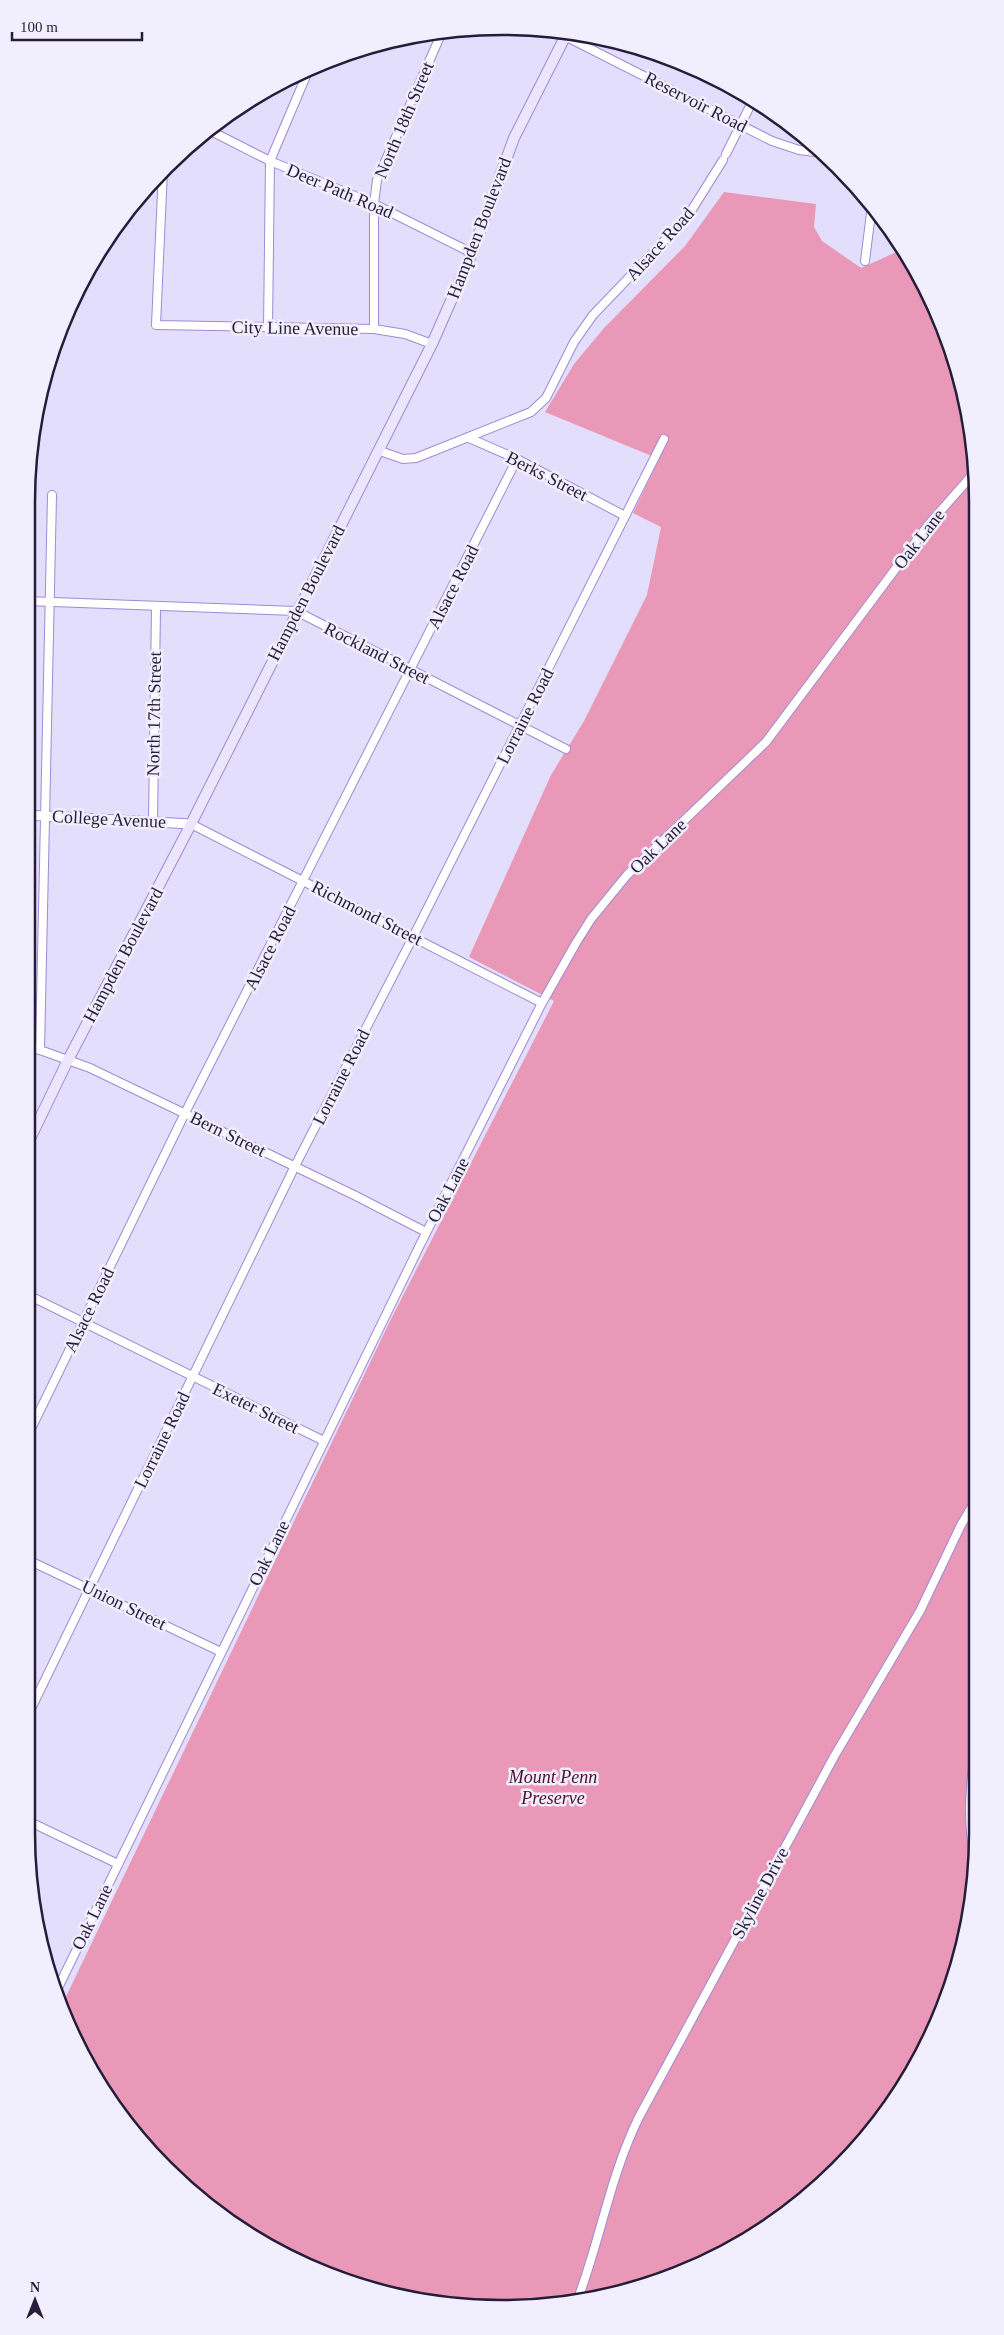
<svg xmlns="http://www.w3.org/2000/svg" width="1004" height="2335" font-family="'Times New Roman',serif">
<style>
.green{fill:#ea98b8}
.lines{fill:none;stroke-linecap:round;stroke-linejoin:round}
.minor-casing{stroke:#9d8bd3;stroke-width:10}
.tertiary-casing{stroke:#9d8bd3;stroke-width:11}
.secondary-casing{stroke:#9d8bd3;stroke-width:12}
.minor{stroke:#fff;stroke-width:8}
.tertiary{stroke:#fff;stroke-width:9}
.secondary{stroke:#ebe6fb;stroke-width:10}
.labels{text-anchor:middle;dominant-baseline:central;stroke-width:5;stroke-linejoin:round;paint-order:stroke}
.street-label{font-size:18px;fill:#251d39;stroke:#f1eefd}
.park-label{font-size:18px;font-style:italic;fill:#500f2f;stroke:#f1eefd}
.rim{fill:none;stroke:#251d39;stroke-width:2.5}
</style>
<rect width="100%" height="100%" fill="#e4defd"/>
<!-- green -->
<polygon class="green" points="724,192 816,204 814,227 822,241 861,268 901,250 941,320 974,440 978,1833 952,1986 914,2071 860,2146 740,2245 595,2300 502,2309 409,2300 264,2245 144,2146 90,2071 61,2007 390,1321 554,1001 469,957 551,775 584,721 647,595 661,527 633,513 659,459 545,412 574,364 604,328 685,246"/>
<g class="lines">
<defs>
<g id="minor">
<polyline points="553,30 772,141 799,150 815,152"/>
<polyline points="207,129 270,161 374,204 472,253"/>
<polyline points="726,154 753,100"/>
<polyline points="163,170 156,325 374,329 405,334 432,344"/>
<polyline points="865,261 872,205"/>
<polyline points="268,329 270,161 309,69"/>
<polyline points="374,329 374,204 377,180 442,32"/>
<polyline points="469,438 517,459 625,516"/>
<polyline points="380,451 403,459 416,458 531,412 546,398 574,342 593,315 688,216 723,160"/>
<polyline points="26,601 296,611 566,749"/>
<polyline points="153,821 156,607"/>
<polyline points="191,824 542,1003"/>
<polyline points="26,1045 90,1068 356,1196 426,1232"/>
<polyline points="40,1050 52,495"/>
<polyline points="26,1294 324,1441"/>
<polyline points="26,1439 185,1113 517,459"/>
<polyline points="26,1559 221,1652"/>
<polyline points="26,1719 295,1166 413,937 664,439"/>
<polyline points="26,1820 118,1864"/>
<path d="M 974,1854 C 966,1814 972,1772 977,1732"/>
<polyline points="55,1994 420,1245 542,1003 576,943 591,919 627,875 766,742 929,524 974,473"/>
<path d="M 577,2301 C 600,2241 610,2176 639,2117 L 835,1755 L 920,1611 L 961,1525 L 977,1498"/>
</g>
<polyline id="tertiary" points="26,815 191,824"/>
<polyline id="secondary" points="26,1147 68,1060 191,824 432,344 472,253 514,138 568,31"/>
</defs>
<!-- minor casing -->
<use href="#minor" class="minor-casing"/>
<!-- tertiary casing -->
<use href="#tertiary" class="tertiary-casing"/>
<!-- secondary casing -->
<use href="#secondary" class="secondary-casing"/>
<!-- minor -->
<use href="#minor" class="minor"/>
<!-- tertiary -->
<use href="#tertiary" class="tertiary"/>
<!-- secondary -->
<use href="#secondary" class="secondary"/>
</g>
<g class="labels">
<!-- street labels -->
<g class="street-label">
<text transform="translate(696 102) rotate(27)">Reservoir Road</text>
<text transform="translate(404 120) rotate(-67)">North 18th Street</text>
<text transform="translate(340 191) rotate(23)">Deer Path Road</text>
<text transform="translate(479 228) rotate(-69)">Hampden Boulevard</text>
<text transform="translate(660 244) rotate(-48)">Alsace Road</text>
<text transform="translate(295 328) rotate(1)">City Line Avenue</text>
<text transform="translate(547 476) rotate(27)">Berks Street</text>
<text transform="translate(919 539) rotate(-52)">Oak Lane</text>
<text transform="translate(453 587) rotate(-63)">Alsace Road</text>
<text transform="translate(306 593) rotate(-63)">Hampden Boulevard</text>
<text transform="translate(377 653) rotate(27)">Rockland Street</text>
<text transform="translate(154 714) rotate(-89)">North 17th Street</text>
<text transform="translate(525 716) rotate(-63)">Lorraine Road</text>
<text transform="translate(109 819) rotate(3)">College Avenue</text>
<text transform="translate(658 846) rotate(-44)">Oak Lane</text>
<text transform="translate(367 913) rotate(27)">Richmond Street</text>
<text transform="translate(270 948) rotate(-63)">Alsace Road</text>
<text transform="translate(123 955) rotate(-62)">Hampden Boulevard</text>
<text transform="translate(341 1077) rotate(-63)">Lorraine Road</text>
<text transform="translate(228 1134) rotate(26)">Bern Street</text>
<text transform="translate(448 1190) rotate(-63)">Oak Lane</text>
<text transform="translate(89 1310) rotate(-64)">Alsace Road</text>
<text transform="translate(256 1408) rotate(26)">Exeter Street</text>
<text transform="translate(162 1440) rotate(-64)">Lorraine Road</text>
<text transform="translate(269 1553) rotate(-64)">Oak Lane</text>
<text transform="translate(124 1605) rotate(26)">Union Street</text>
<text transform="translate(760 1893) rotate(-62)">Skyline Drive</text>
<text transform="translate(92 1917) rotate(-64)">Oak Lane</text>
</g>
<!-- park labels -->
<g class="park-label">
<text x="553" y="1777">Mount Penn<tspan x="553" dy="21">Preserve</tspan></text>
</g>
</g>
<!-- crop -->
<path d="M0 0H1004V2335H0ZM502 35H502A467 467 0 0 1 969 502V1833A467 467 0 0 1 502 2300H502A467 467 0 0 1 35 1833V502A467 467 0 0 1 502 35Z" fill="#f1eefd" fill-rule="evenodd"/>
<path class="rim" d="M502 35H502A467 467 0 0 1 969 502V1833A467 467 0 0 1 502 2300H502A467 467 0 0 1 35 1833V502A467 467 0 0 1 502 35Z"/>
<!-- north arrow -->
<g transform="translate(35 2300)" stroke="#f1eefd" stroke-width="4" paint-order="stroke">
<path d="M0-4L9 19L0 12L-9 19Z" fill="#251d39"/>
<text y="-8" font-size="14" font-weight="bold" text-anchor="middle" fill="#251d39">N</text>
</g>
<!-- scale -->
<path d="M12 32v8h130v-8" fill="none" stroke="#251d39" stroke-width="2.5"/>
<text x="20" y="32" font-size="15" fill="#251d39" stroke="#f1eefd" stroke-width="4" paint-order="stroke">100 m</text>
</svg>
